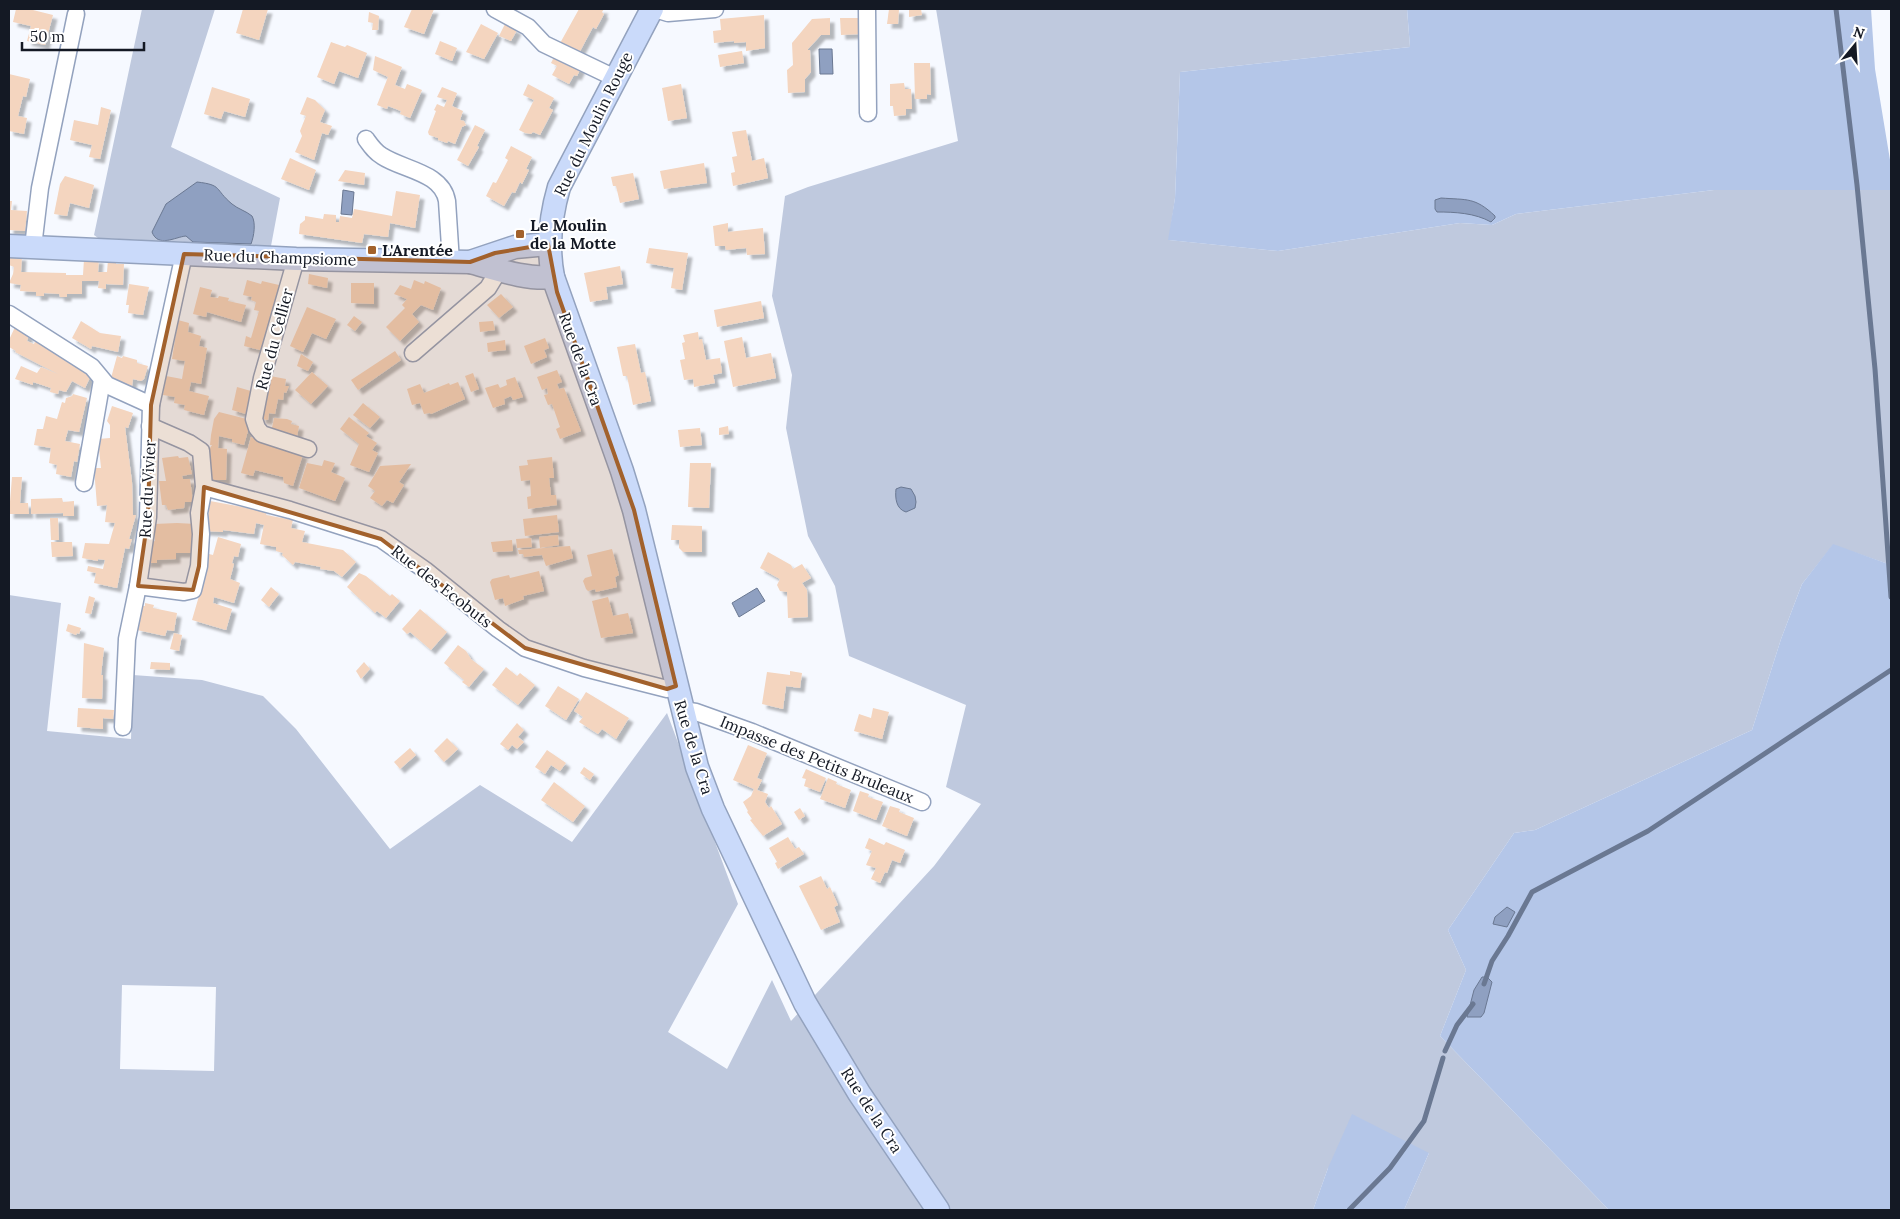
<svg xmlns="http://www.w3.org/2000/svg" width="1900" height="1219" font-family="Lora,serif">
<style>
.green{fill:#bfc9de;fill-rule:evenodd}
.forest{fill:#b4c6e8}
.water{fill:#8fa0c1;stroke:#6a7892}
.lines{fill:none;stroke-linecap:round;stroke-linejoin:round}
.stream{stroke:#6a7892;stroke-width:5}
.building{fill:#f4d5bf;filter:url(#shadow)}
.street-casing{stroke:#93a2be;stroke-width:19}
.secondary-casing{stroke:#93a2be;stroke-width:25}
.street{stroke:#fff;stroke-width:16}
.secondary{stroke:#cadafa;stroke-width:22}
.marked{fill:#a2612c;fill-opacity:0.2;stroke:#a2612c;stroke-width:4;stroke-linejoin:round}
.poi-dot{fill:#a2612c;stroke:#fff;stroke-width:2}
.labels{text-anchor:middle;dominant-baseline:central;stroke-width:4;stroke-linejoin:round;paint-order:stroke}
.street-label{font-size:16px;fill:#141924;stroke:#fff}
.poi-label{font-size:16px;font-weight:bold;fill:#141924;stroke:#fff;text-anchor:start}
</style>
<defs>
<filter id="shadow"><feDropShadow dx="4.5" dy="4.5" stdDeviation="1" flood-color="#0004"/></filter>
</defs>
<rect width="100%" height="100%" fill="#f6f9ff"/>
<!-- green -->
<g class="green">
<polygon points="142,9 215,9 171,147 280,198 271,246 98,238 94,235"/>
<path d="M 936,9 L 1407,9 L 1410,47 L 1180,72 L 1175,198 L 1169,240 L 1278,251 L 1460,223 L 1492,225 L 1516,214 L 1714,190 L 1891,190 L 1891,565 L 1833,545 L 1802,584 L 1781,639 L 1752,730 L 1535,830 L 1514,833 L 1448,930 L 1466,970 L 1440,1036 L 1609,1210 L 1404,1210 L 1429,1153 L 1328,1168 L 1313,1210 L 9,1210 L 9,595 L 61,603 L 47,731 L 131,739 L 133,675 L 202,680 L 263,696 L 296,729 L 390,849 L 480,785 L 572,842 L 667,713 L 738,904 L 668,1032 L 727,1069 L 772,980 L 791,1021 L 934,866 L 981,804 L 946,787 L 966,705 L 849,656 L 835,586 L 808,536 L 786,428 L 792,375 L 772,296 L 785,196 L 808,187 L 958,141 ZM 122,985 L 216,987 L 214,1071 L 120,1069 Z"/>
</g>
<!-- forest -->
<g class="forest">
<polygon points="1407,9 1871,9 1875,69 1891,166 1891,190 1714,190 1516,214 1492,225 1460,223 1278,251 1168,240 1175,198 1180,72 1410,47"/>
<polygon points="1833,544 1891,565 1891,1210 1609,1210 1440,1036 1466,970 1448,930 1514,833 1535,830 1752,730 1781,639 1802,584"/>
<polygon points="1352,1114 1429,1153 1404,1210 1313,1210 1328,1168"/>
</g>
<!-- water -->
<g class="water">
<polygon points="819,49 832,49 833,74 820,74"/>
<path d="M 197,182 C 223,185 214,189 232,204 C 238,209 246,211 252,216 C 256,223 254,236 251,244 L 193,242 L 186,236 C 175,237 158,248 152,232 L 166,204 Z"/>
<polygon points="343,190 354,192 352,215 341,214"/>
<path d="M 1441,198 C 1467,200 1475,197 1495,216 L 1495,218 L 1491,222 C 1475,213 1455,212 1437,212 L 1435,209 L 1435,200 Z"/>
<path d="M 901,487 L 911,489 L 915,496 L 916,502 L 915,508 L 906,512 C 896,509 895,498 896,489 Z"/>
<polygon points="757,588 765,601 739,617 732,603"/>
<polygon points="1507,907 1515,912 1507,927 1493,924 1495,917"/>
<polygon points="1482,977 1487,977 1492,982 1484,1013 1481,1017 1467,1017 1474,990"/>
</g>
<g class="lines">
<!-- stream -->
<g class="stream">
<polyline points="1836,9 1857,185 1875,369 1891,597"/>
<polyline points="1484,984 1492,961 1508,936 1532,892 1648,831 1891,670"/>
<polyline points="1445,1051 1457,1025 1473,1004"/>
<polyline points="1349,1210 1390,1168 1424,1121 1443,1058"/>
</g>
</g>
<!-- building -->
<g class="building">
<polygon points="16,9 29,9 53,15 45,45 27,41 31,26 13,22"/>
<polygon points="243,9 268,9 259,40 236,33"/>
<polygon points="412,9 434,9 424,34 404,27"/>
<polygon points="579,9 604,9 602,12 604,14 596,29 593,27 578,55 559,45"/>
<polygon points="889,9 899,9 898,24 887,24"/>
<polygon points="909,9 921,9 922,15 909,17"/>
<polygon points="369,12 379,16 378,30 372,30 373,23 368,22"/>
<polygon points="764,15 765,48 746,51 746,42 734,43 734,41 714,43 713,31 721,30 720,19"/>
<polygon points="830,18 830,35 821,35 808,49 808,50 810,50 811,72 805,79 805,92 788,93 787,70 793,65 792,43 812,19"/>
<polygon points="840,18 861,18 861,34 841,35"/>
<polygon points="481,24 498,33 484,59 466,52"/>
<polygon points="505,24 517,30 511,41 499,36"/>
<polygon points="440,41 457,48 452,61 435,54"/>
<polygon points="331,42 345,47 347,45 367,53 358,78 339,71 334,84 317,77"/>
<polygon points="742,51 744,63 720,67 718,55"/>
<polygon points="555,55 581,68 577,76 574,75 569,84 552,75 557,66 551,63"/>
<polygon points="375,56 402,67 395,85 405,89 407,84 422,90 410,118 400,114 401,111 388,106 387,109 377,105 388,77 373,70"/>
<polygon points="914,63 930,63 931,95 927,94 927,99 915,99"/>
<polygon points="9,74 30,79 26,97 23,96 18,116 27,118 24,134 9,131"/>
<polygon points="904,83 905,89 911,89 912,109 906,109 906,115 894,116 893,106 890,106 890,84"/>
<polygon points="528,84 554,98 549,108 553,110 540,135 533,132 531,134 525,133 519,130 534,100 523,95"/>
<polygon points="681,84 687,118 668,121 662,88"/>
<polygon points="212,87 250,99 245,117 224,111 221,119 204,114"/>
<polygon points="442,87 457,93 452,106 463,111 460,120 464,121 466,125 462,127 455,144 448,141 447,143 438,140 438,138 429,135 428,132 436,111 434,110 437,104 444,107 447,100 437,97"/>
<polygon points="307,97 315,100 325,110 320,122 332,126 328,135 322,133 314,160 295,152 302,136 300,131 306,116 300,114"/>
<polygon points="101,107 111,110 100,159 89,157 92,145 70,140 74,120 98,125"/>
<polygon points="475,125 485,130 477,146 479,147 468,166 457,160"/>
<polygon points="746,130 752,161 764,158 768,178 733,186 731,173 735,172 732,157 737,156 732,132"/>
<polygon points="511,146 532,157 526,169 529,170 522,184 520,182 515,193 512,192 504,206 486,196 493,182 496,183 508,160 505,158"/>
<polygon points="290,158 316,170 309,190 281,179"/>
<polygon points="704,163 707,183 664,189 660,171"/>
<polygon points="345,170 365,173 364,185 338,181"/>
<polygon points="633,173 639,199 620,203 616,186 613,186 611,177"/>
<polygon points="65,176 94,185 89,208 70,203 67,216 54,214 60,184"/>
<polygon points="396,191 420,195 415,228 390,223 388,237 364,234 362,243 299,234 300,224 305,220 305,216 323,219 324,214 336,215 336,222 339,222 340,216 352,218 354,209 392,216"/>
<polygon points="9,201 12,201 11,210 27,211 25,231 9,230"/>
<polygon points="728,223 728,232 763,228 765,254 747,255 746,248 726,250 725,246 715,246 713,226"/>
<polygon points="649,248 688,253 682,290 671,288 674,268 646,263"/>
<polygon points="9,256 22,256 21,272 66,273 66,275 83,275 84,259 99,259 98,272 107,272 108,260 116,261 116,264 124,264 123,285 106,284 106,289 98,288 99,281 82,281 82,294 67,294 67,297 60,297 59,294 44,293 44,296 36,296 36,292 20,291 21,285 9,283 13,274 14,267 9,265"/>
<polygon points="620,266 623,284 606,287 608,299 590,302 584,273"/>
<polygon points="309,274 328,278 327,288 308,284"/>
<polygon points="247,280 261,284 262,281 279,285 267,327 270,328 265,342 263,341 260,350 244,346 246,336 251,338 259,311 254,310 256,302 251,300 252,297 243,295"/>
<polygon points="414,280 424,284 425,281 441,288 433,310 421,305 412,314 419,322 400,341 386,327 405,308 402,305 407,299 394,294 400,285 411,289"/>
<polygon points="351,283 374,283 374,304 351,303"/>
<polygon points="129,284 149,287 143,315 128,313 129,305 126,305"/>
<polygon points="200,287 212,290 210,297 218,298 219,296 229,298 228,301 246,305 241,322 207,312 206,317 193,314"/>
<polygon points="501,294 513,307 499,318 487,305"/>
<polygon points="761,301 764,318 717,327 714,310"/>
<polygon points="307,307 336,319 326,339 312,333 303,352 290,346"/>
<polygon points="354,316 362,322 355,331 347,325"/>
<polygon points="178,320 189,323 188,332 201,336 199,346 207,348 201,384 191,382 189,391 209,396 204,415 184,410 185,405 174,403 175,397 163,395 166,376 182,379 185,361 172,359"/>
<polygon points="81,321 100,333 121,336 118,352 92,346 91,349 72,338"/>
<polygon points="493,321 495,330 480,332 479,322"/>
<polygon points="15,327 29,335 27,341 34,344 36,339 42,342 41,345 47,349 48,346 92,373 85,388 72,381 66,392 59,390 58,394 50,392 51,388 33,382 33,385 15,379 21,366 37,373 41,367 58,374 15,352 16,351 9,347 9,340"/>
<polygon points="698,332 699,340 702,339 706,360 720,358 722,373 713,375 715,383 694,387 693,379 684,380 680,360 685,359 682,343 685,342 683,335"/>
<polygon points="742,337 746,358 771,353 776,378 733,387 724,341"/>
<polygon points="545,338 549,348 544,350 547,357 531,364 524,346"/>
<polygon points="505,340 506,350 488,352 487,343"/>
<polygon points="635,344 641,373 645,372 651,401 633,405 627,376 623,376 617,347"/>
<polygon points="395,351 401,360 358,390 351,380"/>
<polygon points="301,354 313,362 308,371 297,366"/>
<polygon points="117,356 122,358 123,356 137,360 137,363 148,366 144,379 141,381 133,379 132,386 111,378"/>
<polygon points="557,370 562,382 557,384 559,389 564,388 581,431 560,439 556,429 560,427 552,404 548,405 544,395 548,394 547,388 542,390 537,377"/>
<polygon points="312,372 328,386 311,404 295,390"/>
<polygon points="473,373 479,389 471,392 465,376"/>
<polygon points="265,375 286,379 285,386 289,386 286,393 284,392 283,400 278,399 275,414 269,413 268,420 261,419"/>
<polygon points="515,377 523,397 513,400 511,396 504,399 505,404 493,408 485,388 498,384 500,388 507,385 506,380"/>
<polygon points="458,382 465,399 431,414 430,413 424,414 420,403 412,405 407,389 420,384 424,393 449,383 450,385"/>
<polygon points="237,387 251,391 246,414 232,410"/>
<polygon points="73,394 87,398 79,432 68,430 65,441 80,444 77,462 74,461 71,477 56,474 57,465 49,463 51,448 34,445 37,429 43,429 46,416 57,419 62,402 65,403 66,398 72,396"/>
<polygon points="363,403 380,417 370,428 353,415"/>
<polygon points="112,406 133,413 128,428 125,427 132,482 133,515 136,515 129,539 132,539 129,549 125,548 117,588 94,583 96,573 87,571 88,566 103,569 105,560 98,559 98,561 82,558 85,543 109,544 115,523 105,522 107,505 97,506 94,468 101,468 98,439 110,438 110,425 107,421"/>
<polygon points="219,412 251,420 244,445 232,442 232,439 219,436 218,448 227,449 226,480 209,480 210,448 212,445 210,445 211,435 214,419"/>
<polygon points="349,417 369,433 366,436 377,443 372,450 378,453 369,472 350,465 359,444 340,429"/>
<polygon points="274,418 287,419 292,421 291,424 299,426 297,437 271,433"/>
<polygon points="728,426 729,434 719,435 719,428"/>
<polygon points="700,428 702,445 680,447 678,430"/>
<polygon points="251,437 303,454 293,486 284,483 283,477 255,470 253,476 241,473"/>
<polygon points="178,456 179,458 188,457 192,474 182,476 183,479 190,479 193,502 185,502 184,508 168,510 166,505 162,505 159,481 166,481 162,458"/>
<polygon points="552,457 554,478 549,478 551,495 556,495 557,505 528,509 527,497 531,496 530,480 521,481 519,466 528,465 527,460"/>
<polygon points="324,460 335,463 331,472 345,478 335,501 299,488 307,463 322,466"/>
<polygon points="690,463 711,463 709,508 688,507"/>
<polygon points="411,464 399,482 404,485 393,503 387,500 382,506 370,498 375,491 368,486 380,466"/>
<polygon points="12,477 22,477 20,503 28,503 29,514 9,514"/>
<polygon points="62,498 63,502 74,501 74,516 63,516 63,513 31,514 31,499"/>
<polygon points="210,501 259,510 267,512 266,515 293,520 291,528 305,531 302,542 343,550 356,562 342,577 334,571 320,569 321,567 295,562 293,565 282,555 283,553 276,551 276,547 260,544 264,525 256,523 254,534 223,530 223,532 204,531 204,517 208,517"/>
<polygon points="557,515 559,532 525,536 523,519"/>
<polygon points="50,518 58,518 59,540 51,540"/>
<polygon points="177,523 196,524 195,553 176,553 176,559 157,560 157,563 145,563 148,543 155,541 154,524"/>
<polygon points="672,525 702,526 702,552 683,552 679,548 679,540 671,540"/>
<polygon points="558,535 559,545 540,548 539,537"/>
<polygon points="218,537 241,544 238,557 234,556 232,563 234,564 230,579 240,583 234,603 214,597 213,603 232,609 226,630 192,620 208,565 203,563 205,553 213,555"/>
<polygon points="531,538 532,547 517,548 516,539"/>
<polygon points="512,540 513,551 493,552 491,542"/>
<polygon points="51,542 72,542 73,556 52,557"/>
<polygon points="570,546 573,558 546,566 542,555 524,557 523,554 519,554 518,550"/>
<polygon points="612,549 619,575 615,577 617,587 596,592 595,589 588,591 586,589 583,581 585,578 592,576 587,555"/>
<polygon points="768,552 791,565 793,569 802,564 811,578 802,583 807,590 808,617 788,618 787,592 780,591 777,585 780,579 760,568"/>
<polygon points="539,571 544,591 523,596 524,599 505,606 503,598 495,600 490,582 492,579 509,575 510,578"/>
<polygon points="359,573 366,576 390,596 392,594 400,601 386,618 377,611 375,613 347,587"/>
<polygon points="271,587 279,594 269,607 261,600"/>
<polygon points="89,596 95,598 91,614 85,613"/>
<polygon points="608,597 613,616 628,613 633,633 601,638 592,601"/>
<polygon points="145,603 154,605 153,608 177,613 174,631 167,630 165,636 137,630 141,606 145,606"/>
<polygon points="420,609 447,632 431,650 410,632 407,634 402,629"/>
<polygon points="68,624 81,628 79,634 77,633 76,635 66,631"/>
<polygon points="174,633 182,635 179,651 170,649"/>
<polygon points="84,643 104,648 101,675 103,675 102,699 82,698"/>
<polygon points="458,645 466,651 471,659 484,669 469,687 462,682 464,680 444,663"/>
<polygon points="151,662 170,663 170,670 150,669"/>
<polygon points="364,662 370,669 361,679 356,671"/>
<polygon points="506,667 517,676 520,673 535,685 518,705 492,685"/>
<polygon points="790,671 802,673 800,688 786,686 783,709 762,704 767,672 790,675"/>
<polygon points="558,686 579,699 566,720 545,706"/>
<polygon points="586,692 629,718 616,739 602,729 598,734 579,722 583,717 574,711"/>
<polygon points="78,708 114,710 113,719 103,718 103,729 77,727"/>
<polygon points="873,708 889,712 882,739 854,731 859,714 871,718"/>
<polygon points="517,723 524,730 518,737 524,742 517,749 512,745 508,750 500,744"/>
<polygon points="447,738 458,749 444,762 434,751"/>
<polygon points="748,745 767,753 757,778 762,780 757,790 768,794 765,802 769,808 771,806 782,824 763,836 750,820 752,819 747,812 748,811 743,802 751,796 754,789 733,780"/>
<polygon points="410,748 416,755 400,769 394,762"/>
<polygon points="547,750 566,763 560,771 551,765 545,774 535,767"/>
<polygon points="584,767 594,774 590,780 580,773"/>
<polygon points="806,769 826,778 820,792 804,786 806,779 802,778"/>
<polygon points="828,778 837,782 836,784 851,790 845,808 820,799"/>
<polygon points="554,782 585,806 573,822 541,800"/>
<polygon points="860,791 869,794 868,797 883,802 876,820 853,811"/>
<polygon points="890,806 900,809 899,812 914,818 907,836 882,826"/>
<polygon points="800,808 805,816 799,820 794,812"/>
<polygon points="788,837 795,849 799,847 804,854 778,869 775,863 777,862 769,848"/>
<polygon points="869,838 884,845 886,842 905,850 900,863 892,860 887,873 885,872 880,883 871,879 876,868 866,865 872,851 865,848"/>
<polygon points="821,876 827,889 830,887 838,905 834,907 840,922 821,930 799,886"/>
</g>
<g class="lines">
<defs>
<g id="street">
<polyline points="495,9 528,27 544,44 615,78"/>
<polyline points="655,9 668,13 715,9"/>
<polyline points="867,9 868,113"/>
<path d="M 366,139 C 371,146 375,152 382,156 C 403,170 442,172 447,201 L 451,262"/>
<polyline points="33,247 40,188 76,14"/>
<polyline points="296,259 262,378 254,419 257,428 262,434 308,449"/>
<polyline points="9,314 92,367 107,385 151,405"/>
<polyline points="413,353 488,288 499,270"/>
<polyline points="84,483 102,380"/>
<polyline points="204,487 290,510 381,539 425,570 498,629 525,648 584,668 667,689 676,686"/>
<polyline points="138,586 184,592 193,590 199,566 201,534 199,513 204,487 201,451 189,443 150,426"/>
<polyline points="682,710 696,712 752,732 922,802"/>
<polyline points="123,727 127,639 138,586 148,517 151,405 184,254"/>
</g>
<g id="secondary">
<path d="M 652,9 L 559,187 C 550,218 547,246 553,277 L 622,471 L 634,510 L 697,767 L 713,809 L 805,1003 L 859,1093 L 938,1210"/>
<polyline points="9,246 296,259 470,262 515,247 548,244"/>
<path d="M 470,262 C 496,269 526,280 553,277"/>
</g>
</defs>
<!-- street casing -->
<use href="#street" class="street-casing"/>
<!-- secondary casing -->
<use href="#secondary" class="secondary-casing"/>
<!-- street -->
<use href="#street" class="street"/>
<!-- secondary -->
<use href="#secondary" class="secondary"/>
</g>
<!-- marked area -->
<path class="marked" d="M 548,244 L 557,292 L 634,510 L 676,686 L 667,689 L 525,648 L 381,539 L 204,487 L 199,566 L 193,590 L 138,586 L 148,517 L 151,405 L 184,254 L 470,262 L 495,253 Z"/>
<!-- markers -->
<g class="poi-dot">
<rect x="515" y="229" width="10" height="10" rx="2.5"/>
<rect x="367" y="245" width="10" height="10" rx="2.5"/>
</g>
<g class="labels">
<!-- street labels -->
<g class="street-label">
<text transform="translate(593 124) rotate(-64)">Rue du Moulin Rouge</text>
<text transform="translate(280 257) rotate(2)">Rue du Champsiome</text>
<text transform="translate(274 339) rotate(-75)">Rue du Cellier</text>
<text transform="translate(581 359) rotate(70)">Rue de la Cra</text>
<text transform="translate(147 489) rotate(-87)">Rue du Vivier</text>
<text transform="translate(442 586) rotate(38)">Rue des Ecobuts</text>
<text transform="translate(694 747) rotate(73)">Rue de la Cra</text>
<text transform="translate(817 759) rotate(22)">Impasse des Petits Bruleaux</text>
<text transform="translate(872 1110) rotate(57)">Rue de la Cra</text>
</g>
<!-- poi labels -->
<g class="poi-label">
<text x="530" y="225">Le Moulin<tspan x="530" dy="18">de la Motte</tspan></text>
<text x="382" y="250">L'Arentée</text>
</g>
</g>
<!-- border -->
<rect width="1900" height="1219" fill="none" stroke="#141924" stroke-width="20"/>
<!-- north arrow -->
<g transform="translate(1855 45) rotate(18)" stroke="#ffffff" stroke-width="4" paint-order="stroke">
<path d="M0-4L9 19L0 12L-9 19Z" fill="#141924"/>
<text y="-8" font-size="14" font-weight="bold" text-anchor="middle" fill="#141924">N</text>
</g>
<!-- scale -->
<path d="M22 42v8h122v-8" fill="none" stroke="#141924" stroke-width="2.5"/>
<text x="30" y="42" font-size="15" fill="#141924" stroke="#ffffff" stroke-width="4" paint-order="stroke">50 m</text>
</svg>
